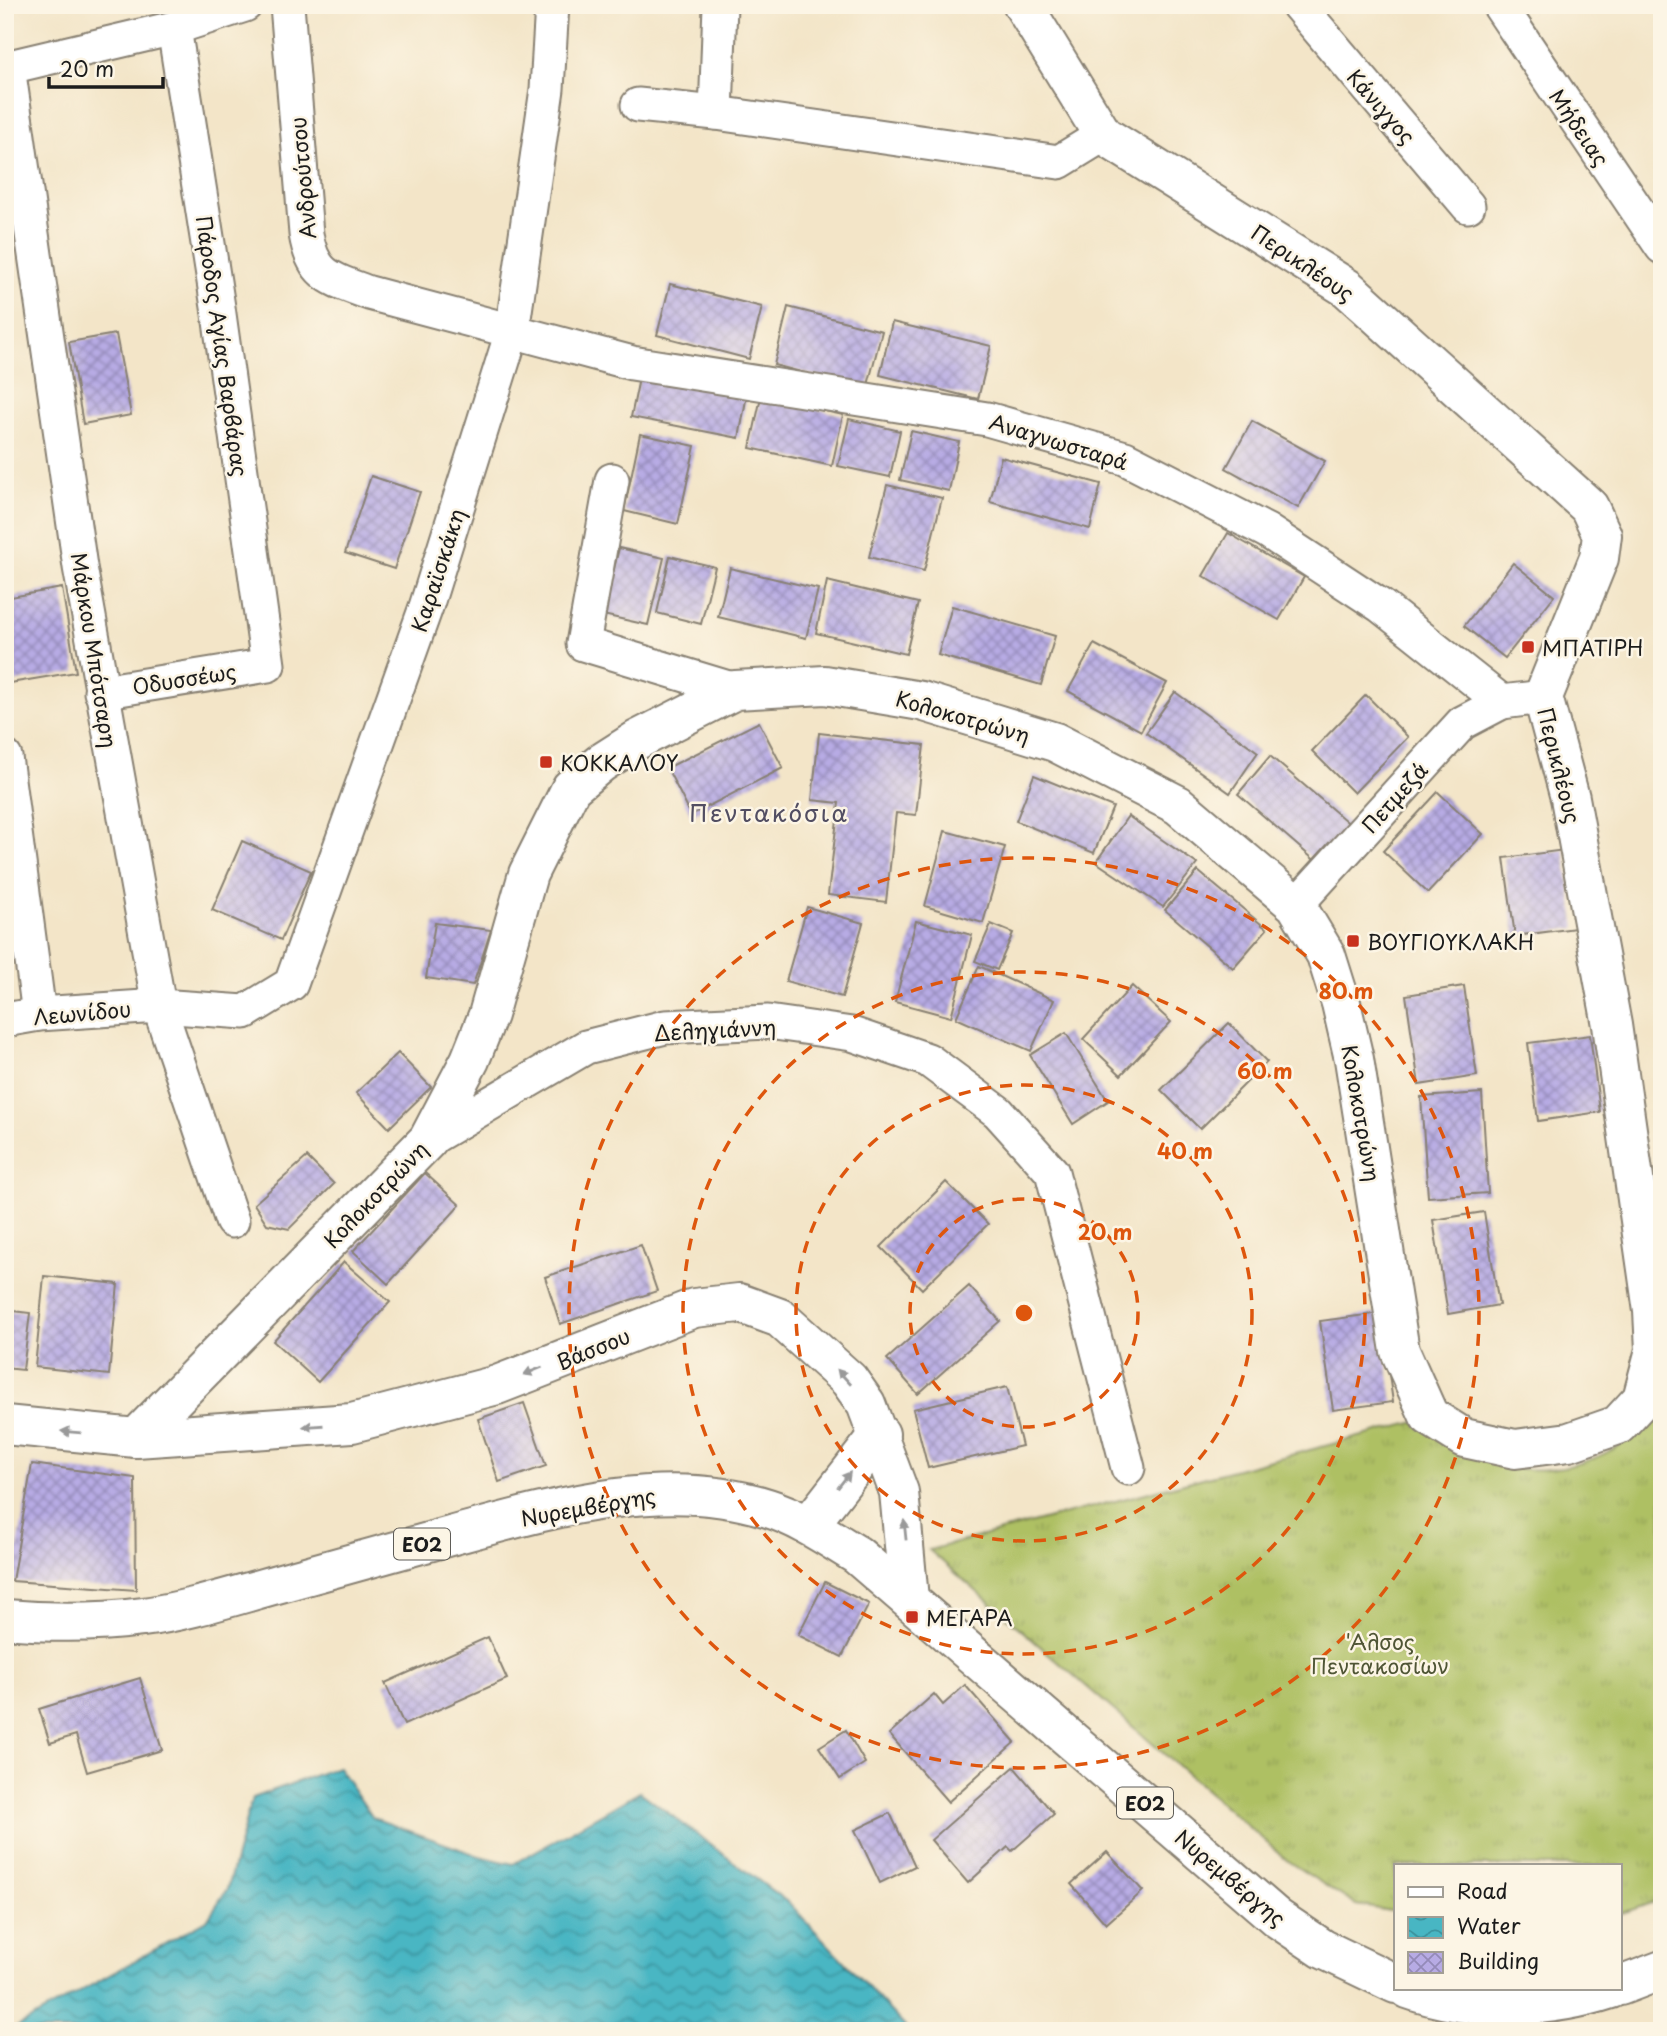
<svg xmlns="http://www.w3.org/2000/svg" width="1667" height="2036" font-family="'Playpen Sans',sans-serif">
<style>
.grass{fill:url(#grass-tufts);stroke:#656e40;stroke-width:2}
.water{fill:url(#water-waves);stroke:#326970;stroke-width:2}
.building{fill:url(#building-cross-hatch)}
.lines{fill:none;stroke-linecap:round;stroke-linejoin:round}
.street-casing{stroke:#888072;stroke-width:37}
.secondary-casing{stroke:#888072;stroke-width:42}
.primary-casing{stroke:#888072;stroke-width:42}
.street{stroke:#fff;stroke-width:33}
.secondary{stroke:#fff;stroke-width:38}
.primary{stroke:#fff;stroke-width:38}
.oneway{fill:#999}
.ring{fill:none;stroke:#de560d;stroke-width:3.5;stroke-dasharray:12 9}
.poi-dot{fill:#c8321e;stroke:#fcf5e5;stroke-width:2.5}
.labels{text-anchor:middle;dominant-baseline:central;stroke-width:5;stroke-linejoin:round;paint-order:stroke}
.shield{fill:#fcf5e5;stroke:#5f5d58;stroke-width:2}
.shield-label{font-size:19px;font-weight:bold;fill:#1c1c1c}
.street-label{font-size:21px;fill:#1c1c1c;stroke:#fcf5e5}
.poi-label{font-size:21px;fill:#1c1c1c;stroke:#fcf5e5;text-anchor:start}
.park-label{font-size:21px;fill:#4f5535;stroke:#fcf5e5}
.quarter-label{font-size:24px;letter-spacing:2px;fill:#524e62;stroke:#fcf5e5}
.centre{fill:#de560d;stroke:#fcf5e5;stroke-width:3.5}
.ring-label{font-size:21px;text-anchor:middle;font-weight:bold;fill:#de560d;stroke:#fcf5e5;stroke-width:5;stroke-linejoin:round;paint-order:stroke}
</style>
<defs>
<pattern id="grass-tufts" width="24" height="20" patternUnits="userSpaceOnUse" patternTransform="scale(1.75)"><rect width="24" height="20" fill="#aec064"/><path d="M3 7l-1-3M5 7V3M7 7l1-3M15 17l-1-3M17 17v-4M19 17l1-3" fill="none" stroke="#95a456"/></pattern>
<pattern id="water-waves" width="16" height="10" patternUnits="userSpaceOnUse" patternTransform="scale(1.75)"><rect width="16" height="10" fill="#48b6c3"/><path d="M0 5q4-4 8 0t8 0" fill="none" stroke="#3b939e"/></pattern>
<pattern id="building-cross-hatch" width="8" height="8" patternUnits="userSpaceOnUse" patternTransform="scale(1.75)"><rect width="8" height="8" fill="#b7abe4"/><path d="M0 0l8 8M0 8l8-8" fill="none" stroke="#948ab8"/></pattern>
</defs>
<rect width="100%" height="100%" fill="#fcf5e5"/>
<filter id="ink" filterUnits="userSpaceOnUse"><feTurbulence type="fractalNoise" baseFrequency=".0143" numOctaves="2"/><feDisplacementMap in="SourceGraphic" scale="14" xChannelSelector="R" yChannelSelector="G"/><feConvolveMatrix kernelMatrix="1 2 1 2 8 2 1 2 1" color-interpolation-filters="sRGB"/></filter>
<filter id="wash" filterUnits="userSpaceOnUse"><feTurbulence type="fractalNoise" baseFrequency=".00686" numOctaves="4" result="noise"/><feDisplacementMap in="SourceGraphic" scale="28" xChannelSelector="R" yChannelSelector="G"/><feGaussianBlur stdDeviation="1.57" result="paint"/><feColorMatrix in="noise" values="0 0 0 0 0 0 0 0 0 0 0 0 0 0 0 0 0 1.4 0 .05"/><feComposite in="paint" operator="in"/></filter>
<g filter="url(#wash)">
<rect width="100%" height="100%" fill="#f3e5c8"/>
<!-- grass -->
<path class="grass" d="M 1662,1406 L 1662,1899 L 1620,1914 L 1620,1866 L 1396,1866 L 1396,1912 L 1356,1905 L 1289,1862 L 929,1550 L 1416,1422 C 1442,1435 1476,1457 1503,1465 C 1558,1481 1631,1453 1662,1406 Z"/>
<!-- water -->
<polygon class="water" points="338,1767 373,1818 479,1856 513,1864 640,1792 790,1904 909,2031 10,2031 207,1920 227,1889 252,1798"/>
<g id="blocks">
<!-- building -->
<g class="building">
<polygon points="670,284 762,307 749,359 657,335"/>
<polygon points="788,307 882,331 867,389 774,365"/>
<polygon points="892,322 991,346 978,399 880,375"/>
<polygon points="116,334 131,415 83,424 69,342"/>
<polygon points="641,369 748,389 739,438 631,417"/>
<polygon points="761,397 843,415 832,466 750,448"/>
<polygon points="849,419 900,431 890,477 838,466"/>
<polygon points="1252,421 1325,461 1298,508 1226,468"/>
<polygon points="911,431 959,442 949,491 900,480"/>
<polygon points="640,434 695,446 678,524 624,511"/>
<polygon points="1001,457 1101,484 1090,529 990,502"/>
<polygon points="371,476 420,492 394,569 345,553"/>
<polygon points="887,485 942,498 924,571 869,557"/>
<polygon points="1228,533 1304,577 1279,620 1203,576"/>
<polygon points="619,548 664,558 648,625 603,615"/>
<polygon points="670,556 715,567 701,624 657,613"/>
<polygon points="1513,563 1554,596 1505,658 1464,626"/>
<polygon points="730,568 818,589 806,638 718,617"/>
<polygon points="827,581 918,603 906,654 816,633"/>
<polygon points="62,588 76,672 10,683 5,652 5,598"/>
<polygon points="952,606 1055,636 1041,685 938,655"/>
<polygon points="1094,644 1167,683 1141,731 1068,691"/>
<polygon points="1175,692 1258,752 1230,793 1146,733"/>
<polygon points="1366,695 1408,737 1354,793 1312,751"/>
<polygon points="759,722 783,768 691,815 667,768"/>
<polygon points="819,733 924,745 916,815 896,813 886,902 828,895 839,803 812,800"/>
<polygon points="1270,756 1352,826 1319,864 1238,794"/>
<polygon points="1034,775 1113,807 1094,853 1016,821"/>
<polygon points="1438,792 1483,834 1428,893 1383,851"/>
<polygon points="1128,816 1197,864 1163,907 1096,862"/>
<polygon points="945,831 1005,847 983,923 925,906"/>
<polygon points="242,841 311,871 281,940 212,910"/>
<polygon points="1564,850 1576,928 1515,936 1504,858"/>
<polygon points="1198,871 1267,929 1233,968 1165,910"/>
<polygon points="807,907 863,923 842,997 786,981"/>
<polygon points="916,921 972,935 951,1017 895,1002"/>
<polygon points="435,923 491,930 473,985 426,978"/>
<polygon points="991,924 1013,933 997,970 975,961"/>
<polygon points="979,966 1054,1000 1031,1051 956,1018"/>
<polygon points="1132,986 1171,1022 1121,1075 1083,1039"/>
<polygon points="1464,986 1477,1076 1419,1085 1406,995"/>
<polygon points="1229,1023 1267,1062 1200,1129 1161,1090"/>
<polygon points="1066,1033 1108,1101 1073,1124 1030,1055"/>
<polygon points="1590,1035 1600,1112 1538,1121 1528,1043"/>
<polygon points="398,1053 431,1087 389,1128 356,1093"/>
<polygon points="1482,1093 1488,1193 1428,1197 1421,1097"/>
<polygon points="307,1157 334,1184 289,1229 267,1224 254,1204"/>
<polygon points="425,1173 460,1205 388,1284 353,1251"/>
<polygon points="946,1182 988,1224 922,1289 881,1247"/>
<polygon points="1484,1212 1499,1305 1448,1314 1433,1220"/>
<polygon points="641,1245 657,1291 560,1324 545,1277"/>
<polygon points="344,1262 390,1302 318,1382 273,1341"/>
<polygon points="44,1276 118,1284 109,1375 35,1367"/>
<polygon points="969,1286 1000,1321 918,1394 887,1359"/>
<polygon points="5,1310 30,1313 23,1370 5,1368"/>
<polygon points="1380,1313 1393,1402 1333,1410 1320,1321"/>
<polygon points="1007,1387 1022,1446 928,1468 913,1409"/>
<polygon points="524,1403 546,1466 499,1482 478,1419"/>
<polygon points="32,1464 135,1478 136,1590 12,1581"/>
<polygon points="825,1582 869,1604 842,1657 798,1635"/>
<polygon points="488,1637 507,1679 404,1725 385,1683"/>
<polygon points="140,1678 162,1750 87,1772 76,1735 50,1743 39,1709"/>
<polygon points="965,1685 1015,1742 948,1802 889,1734 934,1694 943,1705"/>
<polygon points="846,1730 865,1763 840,1779 819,1747"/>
<polygon points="1014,1767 1054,1814 1012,1851 1008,1847 968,1883 931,1840"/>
<polygon points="890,1813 915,1866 880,1883 855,1830"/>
<polygon points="1107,1852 1143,1891 1106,1924 1071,1884"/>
</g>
</g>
</g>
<g filter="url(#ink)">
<use href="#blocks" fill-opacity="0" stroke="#888072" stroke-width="2"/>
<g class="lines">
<defs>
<g id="street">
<path d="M 287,5 L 306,234 C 313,277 332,279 369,293 L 632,363 L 987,419 L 1125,458 L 1267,531 L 1381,606 L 1502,702 L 1543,697"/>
<polyline points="1298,5 1468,206"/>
<polyline points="1499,5 1662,247"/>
<polyline points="8,67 80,567 159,1006 232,1221"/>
<polyline points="5,68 174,28 245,5"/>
<polyline points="638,105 716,113 1059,162 1103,135"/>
<polyline points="716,113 720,5"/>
<polyline points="612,480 583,644 735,690"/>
<polyline points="101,692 268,665 218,307 174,28"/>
<polyline points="5,757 39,1014"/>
<polyline points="1296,905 1462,723 1502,702"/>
<polyline points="5,1020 39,1014 159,1006 245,1012 291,984 426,607 512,332 547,89 552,5"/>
<polyline points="428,1140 586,1047 665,1027 768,1022 852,1034 928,1060 998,1112 1052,1172 1128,1468"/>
</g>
<g id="secondary">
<polyline points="5,1425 136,1438 352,1423 497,1385 694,1308 739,1303 780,1318 849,1380 866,1404 899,1492 909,1599"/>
<polyline points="136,1438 428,1140 470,1060 488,1015 528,874 571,788 601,763 637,740 735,690 825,685 921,701 1055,742 1178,805 1296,905 1326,955 1341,1003 1354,1059 1400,1351 1429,1416 1464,1438 1515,1449 1569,1442 1618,1425 1642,1399 1655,1350 1653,1311 1612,1025 1570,798 1543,697 1599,558 1602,535 1589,507 1347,288 1103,135 1023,5"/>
<polyline points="809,1525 880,1434"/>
</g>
<g id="primary">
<path d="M 5,1619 C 51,1623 98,1623 143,1617 C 188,1611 233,1596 277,1584 C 338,1567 399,1550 461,1533 C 560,1506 667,1476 768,1508 C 800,1518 829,1538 857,1555 L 1277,1918 L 1323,1949 L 1396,1984"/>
<polyline points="1620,1986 1662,1970"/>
<path d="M 1408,1989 C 1472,2012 1547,2010 1611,1989"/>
</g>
</defs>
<!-- street casing -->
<use href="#street" class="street-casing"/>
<!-- secondary casing -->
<use href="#secondary" class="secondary-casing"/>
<!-- primary casing -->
<use href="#primary" class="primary-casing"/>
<!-- street -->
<use href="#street" class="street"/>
<!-- secondary -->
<use href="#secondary" class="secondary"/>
<!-- primary -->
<use href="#primary" class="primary"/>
</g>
<!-- one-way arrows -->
<defs><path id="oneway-solid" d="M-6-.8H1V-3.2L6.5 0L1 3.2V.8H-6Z" transform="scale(1.75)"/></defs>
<g class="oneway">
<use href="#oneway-solid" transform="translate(533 1371) rotate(158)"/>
<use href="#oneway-solid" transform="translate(844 1377) rotate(-132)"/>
<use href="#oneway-solid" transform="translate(313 1426) rotate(176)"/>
<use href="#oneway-solid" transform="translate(71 1432) rotate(-175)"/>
<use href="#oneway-solid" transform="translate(844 1480) rotate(-52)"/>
<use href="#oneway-solid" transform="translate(905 1530) rotate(-96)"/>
</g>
</g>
<!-- distance rings -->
<g class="ring">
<circle cx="1024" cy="1313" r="114"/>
<circle cx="1024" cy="1313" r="228"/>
<circle cx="1024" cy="1313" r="341"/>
<circle cx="1024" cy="1313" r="455"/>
</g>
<!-- markers -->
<g class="poi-dot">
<rect x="1521" y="640" width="14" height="14" rx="3.5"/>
<rect x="539" y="755" width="14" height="14" rx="3.5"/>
<rect x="1346" y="934" width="14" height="14" rx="3.5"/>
<rect x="905" y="1610" width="14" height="14" rx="3.5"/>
</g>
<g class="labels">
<!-- shield labels -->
<g class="shield">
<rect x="394" y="1528.5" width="56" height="31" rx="5"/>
<rect x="1117" y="1787.5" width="56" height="31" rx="5"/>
</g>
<g class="shield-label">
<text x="422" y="1544">ΕΟ2</text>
<text x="1145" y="1803">ΕΟ2</text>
</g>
<!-- street labels -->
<g class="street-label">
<text transform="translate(1382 106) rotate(49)">Κάνιγγος</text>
<text transform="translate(1580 127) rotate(56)">Μήδειας</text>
<text transform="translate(302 178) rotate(-95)">Ανδρούτσου</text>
<text transform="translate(1303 262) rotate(34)">Περικλέους</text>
<text transform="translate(223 346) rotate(82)">Πάροδος Αγίας Βαρβάρας</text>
<text transform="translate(1059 441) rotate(17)">Αναγνωσταρά</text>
<text transform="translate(437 570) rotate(-72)">Καραϊσκάκη</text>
<text transform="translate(95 650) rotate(81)">Μάρκου Μπότσαρη</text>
<text transform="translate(184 678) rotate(-9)">Οδυσσέως</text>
<text transform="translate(963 716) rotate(16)">Κολοκοτρώνη</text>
<text transform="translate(1560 765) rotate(76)">Περικλέους</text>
<text transform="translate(1394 797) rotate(-48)">Πετμεζά</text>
<text transform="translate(82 1012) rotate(-5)">Λεωνίδου</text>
<text transform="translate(715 1029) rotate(-3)">Δεληγιάννη</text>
<text transform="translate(1362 1113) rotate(80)">Κολοκοτρώνη</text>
<text transform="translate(375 1194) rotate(-46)">Κολοκοτρώνη</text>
<text transform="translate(593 1348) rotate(-22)">Βάσσου</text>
<text transform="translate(588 1506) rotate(-10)">Νυρεμβέργης</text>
<text transform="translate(1231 1877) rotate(40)">Νυρεμβέργης</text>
</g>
<!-- poi labels -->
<g class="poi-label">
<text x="1542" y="647">ΜΠΑΤΙΡΗ</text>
<text x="560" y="762">ΚΟΚΚΑΛΟΥ</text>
<text x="1367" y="941">ΒΟΥΓΙΟΥΚΛΑΚΗ</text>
<text x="926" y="1617">ΜΕΓΑΡΑ</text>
</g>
<!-- park labels -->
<g class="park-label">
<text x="1380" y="1641">'Αλσος<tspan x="1380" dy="24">Πεντακοσίων</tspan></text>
</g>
<!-- quarter labels -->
<g class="quarter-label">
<text x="769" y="812">Πεντακόσια</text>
</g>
</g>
<circle cx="1024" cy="1313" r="10" class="centre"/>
<g class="ring-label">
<text x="1346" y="999">80 m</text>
<text x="1265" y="1079">60 m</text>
<text x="1185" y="1159">40 m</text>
<text x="1105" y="1240">20 m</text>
</g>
<!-- margin -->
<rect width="1667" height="2036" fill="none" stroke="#fcf5e5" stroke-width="28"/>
<!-- legend -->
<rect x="1394" y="1864" width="228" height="126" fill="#fcf5e5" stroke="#a29e95" stroke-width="2"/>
<rect x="1408" y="1887" width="35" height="10" fill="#ffffff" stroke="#a29e95" stroke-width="2"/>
<text x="1457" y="1899" font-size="21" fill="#1c1c1c">Road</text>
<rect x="1408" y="1917" width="35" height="21" fill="url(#water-waves)" stroke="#a29e95" stroke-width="2"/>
<text x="1457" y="1934" font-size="21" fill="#1c1c1c">Water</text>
<rect x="1408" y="1952" width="35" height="21" fill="url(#building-cross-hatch)" stroke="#a29e95" stroke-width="2"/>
<text x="1457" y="1969" font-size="21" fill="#1c1c1c">Building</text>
<!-- scale -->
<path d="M49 77v10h114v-10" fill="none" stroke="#1c1c1c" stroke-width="3.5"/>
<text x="60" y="77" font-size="21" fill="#1c1c1c" stroke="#fcf5e5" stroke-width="5" paint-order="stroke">20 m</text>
</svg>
